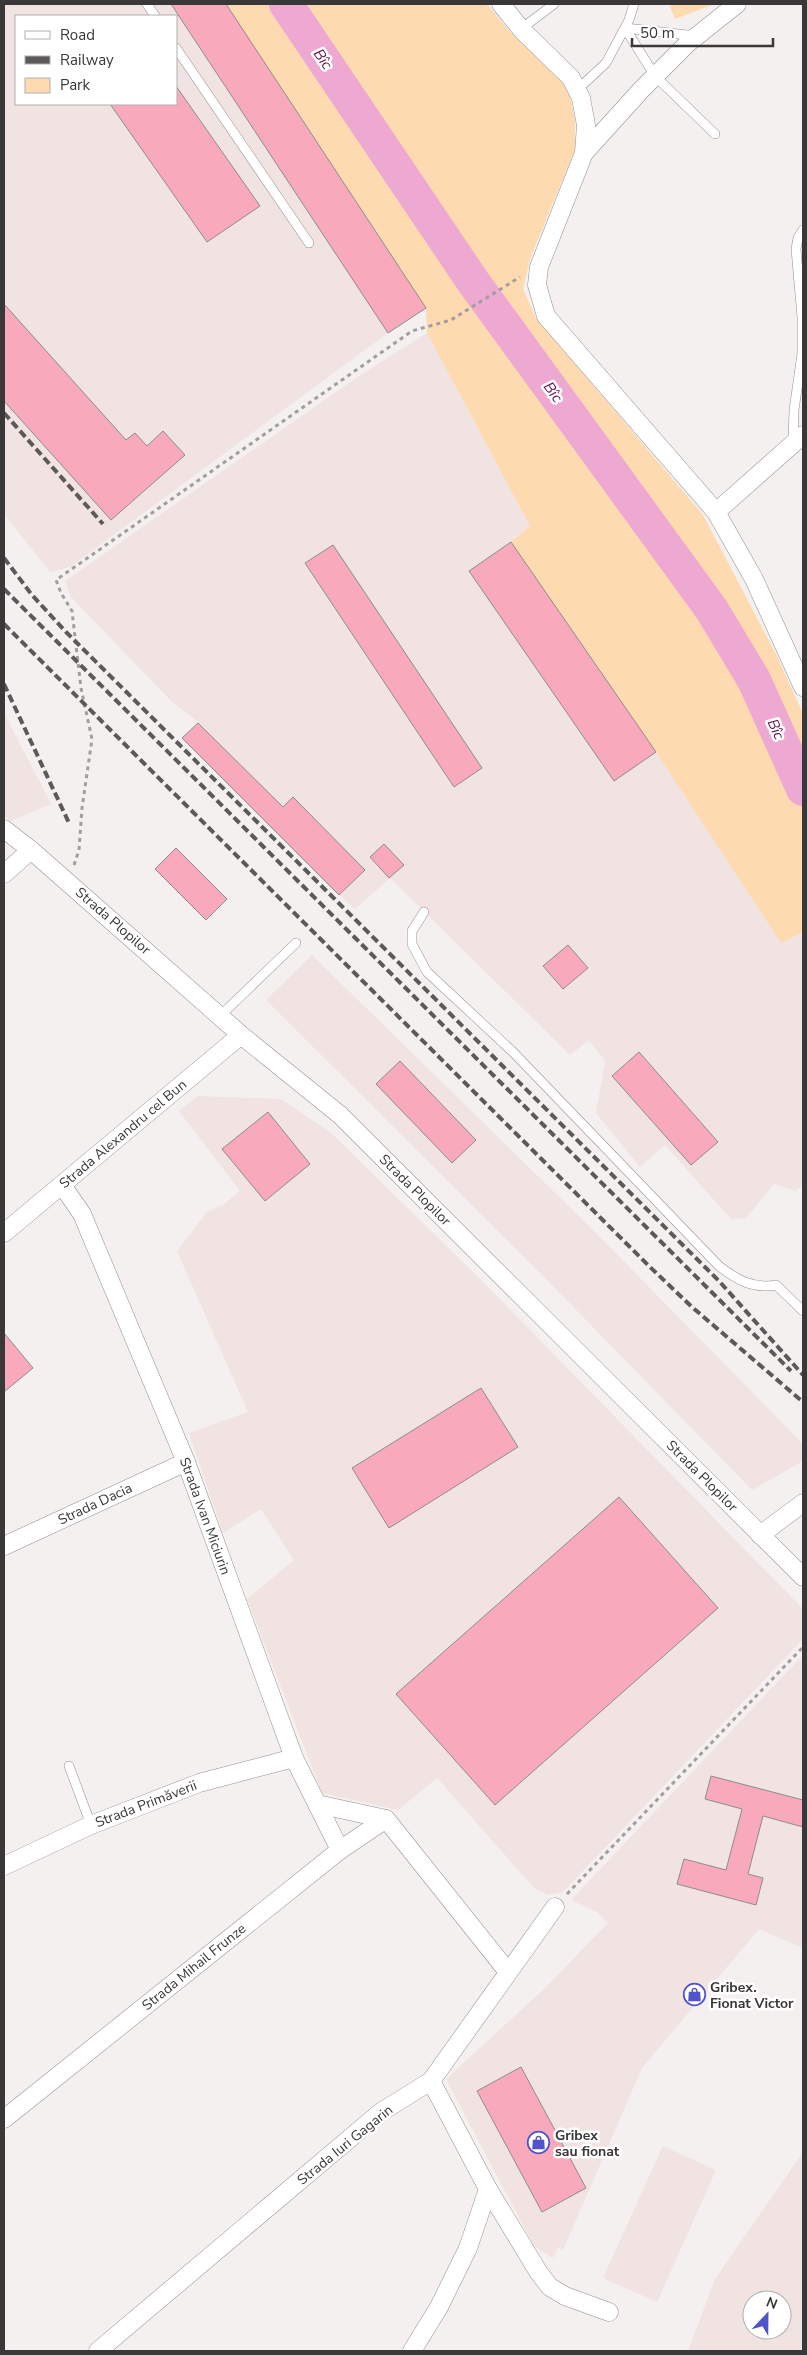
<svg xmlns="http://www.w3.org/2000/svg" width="807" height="2355" font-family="'Nunito Sans',sans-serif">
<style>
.built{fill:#f0e3e1;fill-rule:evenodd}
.green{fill:#fedab0}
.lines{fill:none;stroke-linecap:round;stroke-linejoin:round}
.river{stroke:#eea9d2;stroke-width:34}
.building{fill:#f8a9bb;stroke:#8f8b8c}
.service-casing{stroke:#93908f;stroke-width:10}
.minor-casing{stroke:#93908f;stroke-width:19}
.path{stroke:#a19e9d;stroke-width:3;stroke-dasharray:4 4;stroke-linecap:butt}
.service{stroke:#fff;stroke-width:9}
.minor{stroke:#fff;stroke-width:18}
.rail{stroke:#5b5959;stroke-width:4;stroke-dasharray:8 4;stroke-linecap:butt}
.labels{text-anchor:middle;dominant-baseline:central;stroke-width:5;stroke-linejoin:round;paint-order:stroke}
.street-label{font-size:14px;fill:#393737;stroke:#fff}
.poi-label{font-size:14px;font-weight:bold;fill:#393737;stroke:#fff;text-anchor:start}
.water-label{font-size:15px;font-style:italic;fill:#65174d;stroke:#fff}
</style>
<rect width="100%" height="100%" fill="#f4f0ef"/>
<!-- built -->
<g class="built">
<path d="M 4,4 L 226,4 L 426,308 L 388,333 L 70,567 L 50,572 L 4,514 ZM 16,16 L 176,16 L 176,104 L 16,104 Z"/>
<polygon points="427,333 530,526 511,542 656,752 781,942 803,932 803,1185 796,1191 774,1184 746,1218 731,1219 665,1145 640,1167 596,1113 605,1061 589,1040 570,1055 390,878 355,909 339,895 182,738 198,722 171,701 71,597 65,581 359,376"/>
<polygon points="4,713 51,804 10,821 4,816"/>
<polygon points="312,955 595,1232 803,1444 803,1461 752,1490 546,1279 266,1000"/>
<polygon points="198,1096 281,1099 330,1132 483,1282 803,1609 803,1639 563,1892 548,1895 534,1888 437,1778 398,1810 322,1793 247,1599 294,1560 261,1509 223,1533 189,1433 248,1412 177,1251 207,1212 223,1205 240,1191 179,1111"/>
<polygon points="803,1655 803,1948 759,1929 642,2068 563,2250 558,2247 553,2258 534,2246 446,2079 544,1989 608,1923 597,1912 571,1900"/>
<polygon points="663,2146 716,2170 657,2302 603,2278"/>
<path d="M 803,2152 L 803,2351 L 688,2351 L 715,2279 ZM 752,2300 L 782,2300 L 782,2330 L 752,2330 Z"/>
</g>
<!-- green -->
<g class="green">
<polygon points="226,4 487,4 511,33 568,87 575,119 575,149 530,259 523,289 536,318 703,515 777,656 803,714 803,932 781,943 656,752 511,542 530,526 427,333 426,308"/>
<polygon points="669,4 715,4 675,19"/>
</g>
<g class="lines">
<!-- river -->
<polyline class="river" points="286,4 474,283 712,610 754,680 803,789"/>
</g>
<!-- building -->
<g class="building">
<polygon points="171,4 226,4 426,308 388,333"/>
<polygon points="176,86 260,206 207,242 110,104 176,104"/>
<polygon points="4,304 126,440 135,433 147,446 163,431 185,455 111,520 4,401"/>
<polygon points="511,542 656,752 614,781 469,571"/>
<polygon points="333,545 482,768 454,787 305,563"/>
<polygon points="198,723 283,807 293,797 365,870 339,895 182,738"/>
<polygon points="384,844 404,865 389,878 370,857"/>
<polygon points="176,848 227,899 206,920 155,869"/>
<polygon points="568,945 588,968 563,989 543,966"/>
<polygon points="639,1052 718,1142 691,1165 612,1076"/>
<polygon points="400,1061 476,1140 452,1163 376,1084"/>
<polygon points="268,1112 310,1164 265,1201 222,1149"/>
<polygon points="4,1333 33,1368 4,1392"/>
<polygon points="481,1388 518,1447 389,1528 352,1468"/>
<polygon points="619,1497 718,1608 495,1805 396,1694"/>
<polygon points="711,1776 803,1800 803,1827 763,1816 748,1874 763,1878 756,1905 677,1884 684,1859 726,1870 742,1809 705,1799"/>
<polygon points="521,2067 586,2188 542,2212 477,2091"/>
</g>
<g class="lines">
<defs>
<g id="service">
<polyline points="147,4 155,16"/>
<polyline points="625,28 655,76 715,134"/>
<polyline points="625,28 696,36"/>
<polyline points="521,29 554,4"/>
<polyline points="176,48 309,243"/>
<polyline points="577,90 606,63 629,20 634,4"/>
<polyline points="793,442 794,410 802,354 802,317 796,249 798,238 803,230"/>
<path d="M 424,912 L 412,931 L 412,944 L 427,972 L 513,1052 L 719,1266 C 737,1280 753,1289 776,1285 L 803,1311"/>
<polyline points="220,1016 296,943"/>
<polyline points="69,1766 91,1825"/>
</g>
<g id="minor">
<polyline points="501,4 521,29 571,78 581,98 586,125 584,153 539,267 537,285 546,316 716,512 754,579 803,687"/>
<polyline points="584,153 642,89 688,43 737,4"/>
<polyline points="716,512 803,435"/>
<polyline points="4,829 31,850 241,1035 340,1115 803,1577"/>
<polyline points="4,874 31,850"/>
<polyline points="62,1185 82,1214 186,1462 294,1758 340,1850"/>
<polyline points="4,1233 241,1035"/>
<polyline points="760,1535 803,1503"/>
<polyline points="4,1546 186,1462"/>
<polyline points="317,1804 386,1819 508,1972"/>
<polyline points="4,1866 91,1825 199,1783 294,1758"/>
<polyline points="431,2081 488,2189 539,2273 550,2287 565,2296 609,2312"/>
<polyline points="4,2119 340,1850 386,1819"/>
<polyline points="98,2351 381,2112 431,2081 555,1907"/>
<polyline points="412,2351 439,2307 468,2248 488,2189"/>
</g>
</defs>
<!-- service casing -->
<use href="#service" class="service-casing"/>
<!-- minor casing -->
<use href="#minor" class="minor-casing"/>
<!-- path -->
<g class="path">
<polyline points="74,865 79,850 82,808 92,739 81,688 72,611 61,593 56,580 412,331 451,320 520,277"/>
<polyline points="567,1894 803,1647"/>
</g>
<!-- service -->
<use href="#service" class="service"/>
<!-- minor -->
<use href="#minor" class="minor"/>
<!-- rail -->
<g class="rail">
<polyline points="4,413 103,524"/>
<polyline points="4,558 32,595 66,632 719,1281 803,1375"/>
<polyline points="4,589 791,1371"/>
<polyline points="4,624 650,1267 692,1307 803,1402"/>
<polyline points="4,684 69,823"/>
</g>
</g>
<!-- icons -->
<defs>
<symbol id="shop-ring" viewBox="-11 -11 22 22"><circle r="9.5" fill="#fff" stroke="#5053c9" stroke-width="1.5"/><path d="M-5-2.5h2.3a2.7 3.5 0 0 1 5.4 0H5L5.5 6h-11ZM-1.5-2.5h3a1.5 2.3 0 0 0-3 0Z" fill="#5053c9"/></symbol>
</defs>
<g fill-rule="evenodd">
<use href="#shop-ring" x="682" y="1982" width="25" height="25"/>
<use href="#shop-ring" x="526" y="2130" width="25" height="25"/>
</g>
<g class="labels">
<!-- street labels -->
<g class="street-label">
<text transform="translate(113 921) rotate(41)">Strada Plopilor</text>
<text transform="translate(123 1134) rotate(-40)">Strada Alexandru cel Bun</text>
<text transform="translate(415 1190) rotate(45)">Strada Plopilor</text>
<text transform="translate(702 1476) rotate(45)">Strada Plopilor</text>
<text transform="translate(95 1504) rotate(-25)">Strada Dacia</text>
<text transform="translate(205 1516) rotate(70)">Strada Ivan Miciurin</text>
<text transform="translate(146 1804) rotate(-21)">Strada Primăverii</text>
<text transform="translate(194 1967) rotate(-39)">Strada Mihail Frunze</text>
<text transform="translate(345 2145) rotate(-39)">Strada Iuri Gagarin</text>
</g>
<!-- poi labels -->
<g class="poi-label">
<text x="710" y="1987">Gribex.<tspan x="710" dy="16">Fionat Victor</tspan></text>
<text x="555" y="2135">Gribex<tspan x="555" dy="16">sau fionat</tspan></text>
</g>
<!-- water labels -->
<g class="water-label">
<text transform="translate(323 59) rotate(56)">Bîc</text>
<text transform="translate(553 392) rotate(54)">Bîc</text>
<text transform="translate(776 729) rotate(66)">Bîc</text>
</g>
</g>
<!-- border -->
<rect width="807" height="2355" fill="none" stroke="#393737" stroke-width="10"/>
<!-- legend -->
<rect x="15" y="15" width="162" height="90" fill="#ffffff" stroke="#b0afaf"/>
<rect x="25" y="31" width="25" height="8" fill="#ffffff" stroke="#b0afaf"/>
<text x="60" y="40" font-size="15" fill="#393737">Road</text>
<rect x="25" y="56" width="25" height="8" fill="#5b5959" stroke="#b0afaf"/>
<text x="60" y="65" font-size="15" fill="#393737">Railway</text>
<rect x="25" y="78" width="25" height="15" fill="#fedab0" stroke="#b0afaf"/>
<text x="60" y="90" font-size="15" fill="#393737">Park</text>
<!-- north arrow -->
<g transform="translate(767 2315) rotate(22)"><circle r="24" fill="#ffffff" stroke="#b0afaf"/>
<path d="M0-4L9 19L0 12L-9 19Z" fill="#5053c9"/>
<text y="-8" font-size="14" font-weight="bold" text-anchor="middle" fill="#393737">N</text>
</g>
<!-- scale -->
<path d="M632 38v8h141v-8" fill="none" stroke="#393737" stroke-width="2.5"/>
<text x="640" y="38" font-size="15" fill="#393737" stroke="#ffffff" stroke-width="4" paint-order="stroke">50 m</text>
</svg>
